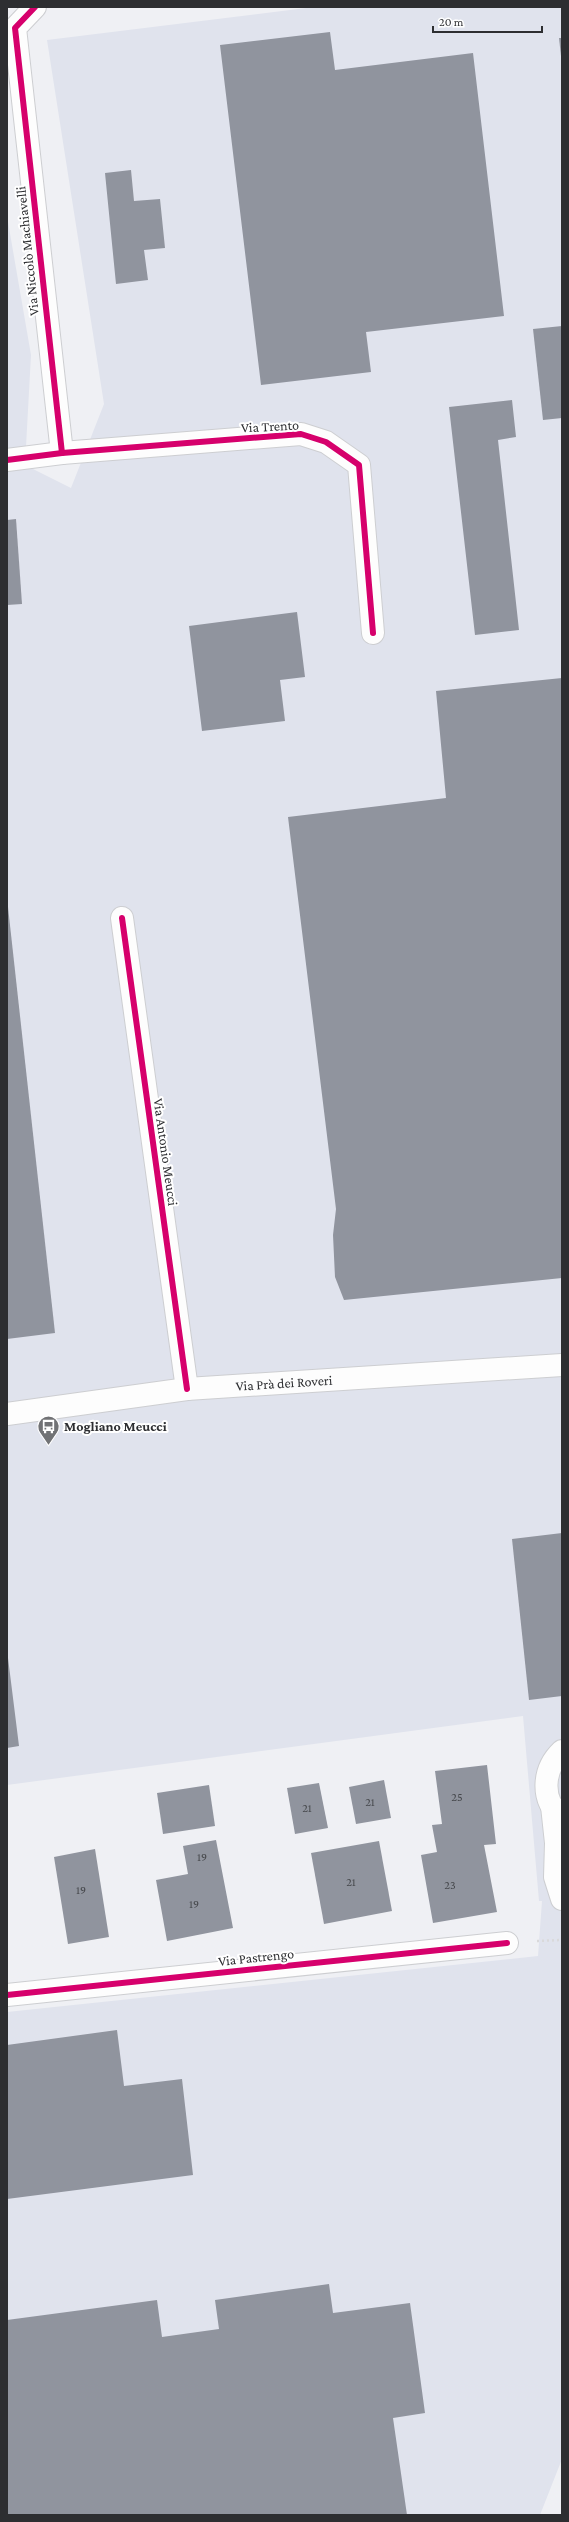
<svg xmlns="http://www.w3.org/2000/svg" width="569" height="2522" font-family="'Crimson Pro',serif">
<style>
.built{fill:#e0e3ed}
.building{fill:#90949e}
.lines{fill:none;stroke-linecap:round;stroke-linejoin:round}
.minor-casing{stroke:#cdced1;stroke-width:24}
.major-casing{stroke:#cdced1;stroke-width:24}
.path{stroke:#d9d9da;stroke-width:2.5;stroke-dasharray:2 3;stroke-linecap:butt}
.minor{stroke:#fdfdfd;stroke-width:22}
.major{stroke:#fdfdfd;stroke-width:22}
.cycleway-casing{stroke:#fff;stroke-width:8}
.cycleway{stroke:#d6006c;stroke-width:6}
.labels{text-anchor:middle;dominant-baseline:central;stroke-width:4;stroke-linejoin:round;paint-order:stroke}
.number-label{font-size:12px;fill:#46484c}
.street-label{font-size:14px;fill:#2d2e31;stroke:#fff}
.poi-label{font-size:14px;font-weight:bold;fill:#2d2e31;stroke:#fff;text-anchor:start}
</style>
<rect width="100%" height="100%" fill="#eff0f4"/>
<!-- built -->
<polygon class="built" points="314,7 562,7 562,2459 540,2515 7,2515 7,2012 538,1956 542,1901 539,1901 523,1716 7,1785 7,216 31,355 25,465 71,488 104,404 47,40"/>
<!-- building -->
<g class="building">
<polygon points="330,32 335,70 473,53 504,316 366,332 371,372 261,385 220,45"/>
<polygon points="559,38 562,38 562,56 561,56"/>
<polygon points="131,170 134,201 160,199 165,248 144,250 148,280 116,284 105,173"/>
<polygon points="562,326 562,418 543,420 533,329"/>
<polygon points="512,400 516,437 498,440 519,630 475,635 449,407"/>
<polygon points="16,519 22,604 7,605 7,520"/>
<polygon points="297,612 305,677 280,680 285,721 202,731 189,626"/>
<polygon points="562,678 562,1278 344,1300 335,1277 333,1235 336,1209 288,817 446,798 436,691"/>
<polygon points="7,898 55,1333 7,1339"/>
<polygon points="562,1533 562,1696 529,1700 512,1539"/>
<polygon points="7,1650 19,1746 7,1748"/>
<polygon points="487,1765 496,1844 484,1845 497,1912 433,1923 421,1855 437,1852 432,1825 442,1824 435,1771"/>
<polygon points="384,1780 391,1818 356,1824 349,1787"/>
<polygon points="319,1783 328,1828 295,1834 287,1788"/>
<polygon points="209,1785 215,1826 163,1834 157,1793"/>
<polygon points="216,1840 233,1928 167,1941 156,1880 188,1874 183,1846"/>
<polygon points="379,1841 392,1911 324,1924 311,1853"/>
<polygon points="95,1849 109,1937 68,1944 54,1857"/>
<polygon points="117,2030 124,2086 182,2079 193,2175 7,2199 7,2045"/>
<polygon points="329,2284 333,2313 410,2303 425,2413 393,2418 407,2515 7,2515 7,2320 157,2300 162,2337 219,2329 215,2300"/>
</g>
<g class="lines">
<defs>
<g id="minor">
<polyline points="35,7 15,28 62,453"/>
<polyline points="7,460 62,453 301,434 326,442 359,465 373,633"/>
<polyline points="122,918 187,1389"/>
<polyline points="552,1806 556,1843 555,1877 562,1899"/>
<path d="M 561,1817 C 540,1799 543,1769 562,1751"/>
<polyline points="7,1995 507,1943"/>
</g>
<g id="major">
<path id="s1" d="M 7,1414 L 187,1389 L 562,1365"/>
</g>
</defs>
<!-- minor casing -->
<use href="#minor" class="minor-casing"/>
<!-- major casing -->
<use href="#major" class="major-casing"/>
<!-- path -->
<polyline class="path" points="537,1941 562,1940"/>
<!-- minor -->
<use href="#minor" class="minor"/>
<!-- major -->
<use href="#major" class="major"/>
<defs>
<g id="cycleway">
<polyline points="35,7 15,28 62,453"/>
<polyline points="7,460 62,453 301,434 326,442 359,465 373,633"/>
<polyline points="122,918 187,1389"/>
<polyline points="7,1995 507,1943"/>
</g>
</defs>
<!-- cycleway casing -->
<use href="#cycleway" class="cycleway-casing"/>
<!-- cycleway -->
<use href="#cycleway" class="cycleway"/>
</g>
<!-- icons -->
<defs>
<symbol id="bus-pin" viewBox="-11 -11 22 30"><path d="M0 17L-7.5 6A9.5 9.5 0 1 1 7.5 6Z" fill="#717275" stroke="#fff"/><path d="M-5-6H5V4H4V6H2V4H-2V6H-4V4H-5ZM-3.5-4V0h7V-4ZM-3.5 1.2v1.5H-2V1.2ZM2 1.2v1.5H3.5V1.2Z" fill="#fff"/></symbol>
</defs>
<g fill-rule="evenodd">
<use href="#bus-pin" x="36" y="1414" width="25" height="34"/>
</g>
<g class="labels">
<!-- number labels -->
<g class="number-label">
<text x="457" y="1797">25</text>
<text x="370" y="1802">21</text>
<text x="307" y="1808">21</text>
<text x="202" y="1857">19</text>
<text x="351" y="1882">21</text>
<text x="450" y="1885">23</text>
<text x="81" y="1890">19</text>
<text x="194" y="1904">19</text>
</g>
<!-- street labels -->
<g class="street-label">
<text transform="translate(27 251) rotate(-96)">Via Niccolò Machiavelli</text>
<text transform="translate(270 426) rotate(-3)">Via Trento</text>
<text transform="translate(166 1152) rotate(82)">Via Antonio Meucci</text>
<text stroke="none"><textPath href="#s1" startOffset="279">Via Prà dei Roveri</textPath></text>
<text transform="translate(256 1957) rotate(-6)">Via Pastrengo</text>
</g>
<!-- poi labels -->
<g class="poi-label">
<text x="64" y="1426">Mogliano Meucci</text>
</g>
</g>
<!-- border -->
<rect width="569" height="2522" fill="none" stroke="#2d2e31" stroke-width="16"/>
<!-- scale -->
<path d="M433 26v6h109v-6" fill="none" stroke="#2d2e31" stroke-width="2"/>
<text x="439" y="26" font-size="12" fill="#2d2e31" stroke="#ffffff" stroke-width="3" paint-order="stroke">20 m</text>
</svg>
